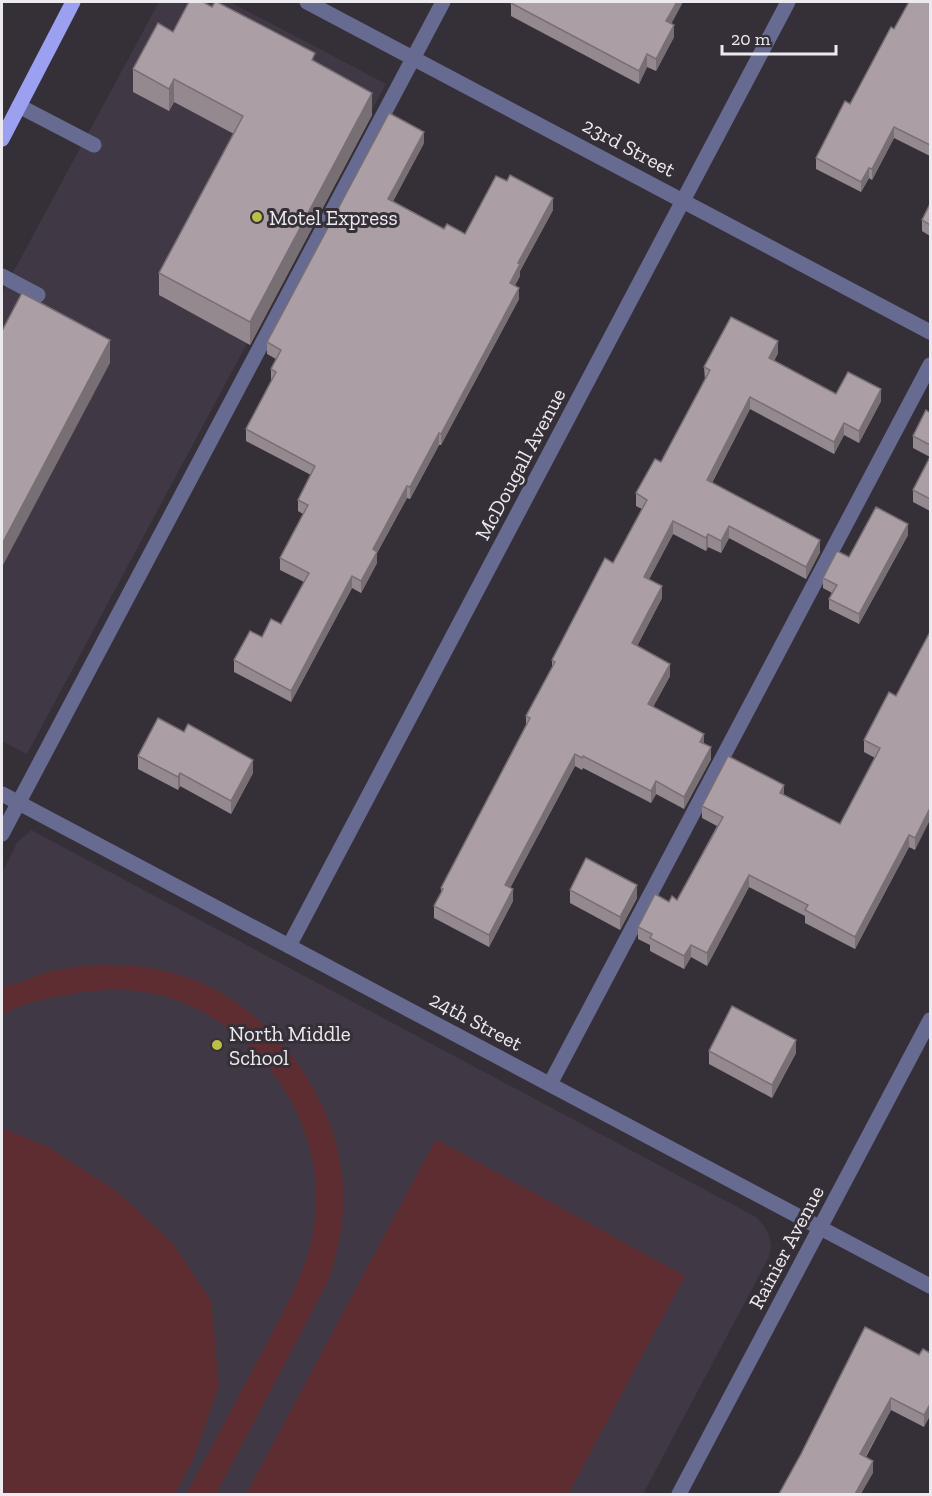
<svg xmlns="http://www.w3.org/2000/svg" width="932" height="1496" font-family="'Zilla Slab',serif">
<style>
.built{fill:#403845}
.green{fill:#5e2d31}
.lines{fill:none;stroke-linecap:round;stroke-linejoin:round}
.minor{stroke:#676a91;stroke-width:15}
.major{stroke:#9ca0f0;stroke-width:15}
.wall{fill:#93898e}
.shaded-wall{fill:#786f74}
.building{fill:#ab9fa5;stroke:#786f74;stroke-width:1.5}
.poi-dot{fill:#bbc044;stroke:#353038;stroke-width:2}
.labels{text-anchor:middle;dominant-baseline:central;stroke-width:6;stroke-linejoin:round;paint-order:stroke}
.street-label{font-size:21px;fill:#edeaef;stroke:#353038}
.poi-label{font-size:21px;fill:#edeaef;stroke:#353038;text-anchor:start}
</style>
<rect width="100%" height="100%" fill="#353038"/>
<!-- built -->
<g class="built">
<polygon points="159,2 230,2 386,84 27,754 2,741 2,293"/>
<polygon points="31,830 756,1217 764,1226 769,1235 771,1246 769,1257 643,1494 2,1494 2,873 17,843"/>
</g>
<!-- green -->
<g class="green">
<path d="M 87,965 C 116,964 145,965 173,973 C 263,996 336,1091 343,1183 C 345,1216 339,1250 328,1281 L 216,1494 L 186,1494 C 211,1448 236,1401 261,1354 C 281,1315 305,1277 313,1233 C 333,1130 261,1023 161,995 C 129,987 98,989 66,995 C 43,999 22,1003 2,1015 L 2,988 L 51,971 Z"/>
<polygon points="2,1128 49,1147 116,1191 172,1242 211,1301 219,1385 193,1460 175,1494 2,1494"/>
<polygon points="436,1139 685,1276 568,1494 246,1494"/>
</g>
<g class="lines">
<!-- minor -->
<g class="minor">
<polyline points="307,2 930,332"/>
<polyline points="19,106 94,145"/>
<polyline points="2,276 38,295"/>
<polyline points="2,794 930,1286"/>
<polyline points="2,834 443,2"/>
<polyline points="289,946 788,2"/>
<polyline points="550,1084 930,365"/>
<polyline points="679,1494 930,1020"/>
</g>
<!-- major -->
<polyline class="major" points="2,139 73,2"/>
</g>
<!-- wall -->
<g class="wall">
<polygon points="930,2 930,156 894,138 872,180 869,178 861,192 816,169 816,158 850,104 894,29"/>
<polygon points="511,3 672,24 674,37 656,71 647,67 639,84 511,16"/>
<polygon points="173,32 315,61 372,115 250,345 159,295 159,273 234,134 174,102 169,111 133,92 133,69"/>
<polygon points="424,143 393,201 444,229 465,234 553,210 520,271 520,276 515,285 519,299 441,445 439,445 410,499 407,498 377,553 377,563 361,593 352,588 291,702 234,672 234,660 262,637 281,624 304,582 280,570 280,558 303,514 298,511 298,500 311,475 246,441 246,429 271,381 271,369 276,359 267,354 267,342"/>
<polygon points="930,204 930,236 922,231 922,220"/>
<polygon points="778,353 774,361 836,394 881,401 859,443 844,435 834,454 750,409 712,483 820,552 806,579 729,538 721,553 708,547 706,551 673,534 649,579 662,598 637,646 670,676 653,707 704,744 711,759 684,809 656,794 651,803 583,768 582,770 575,766 510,888 513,901 489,947 434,918 434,906 441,892 441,888 526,727 526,716 552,667 552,660 613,563 642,509 636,506 636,493 661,462 705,380 704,367"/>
<polygon points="930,413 930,511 913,502 913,490 930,457 913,448 913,436"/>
<polygon points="908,535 859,624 829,609 829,599 832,593 823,588 823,578"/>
<polygon points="930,632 915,850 909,847 855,949 805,923 805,916 749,887 707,966 691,957 684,969 650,951 650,945 638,939 638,927 669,902 677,900 717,826 702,818 702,806 784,795 840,824 875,758 864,752 864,740 896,696"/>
<polygon points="138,756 253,773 231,814 180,786 178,790 138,769"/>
<polygon points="570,890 637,898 620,930 570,903"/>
<polygon points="709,1051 796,1053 772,1098 709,1064"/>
<polygon points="930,1353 924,1427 891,1410 866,1457 873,1473 779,1494 919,1355"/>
</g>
<!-- shaded-wall -->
<g class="shaded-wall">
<polygon points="677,2 683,2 666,34 666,21"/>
<polygon points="674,25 674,37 656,71 656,59"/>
<polygon points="647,54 647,67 639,84 639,71"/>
<polygon points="174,79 174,102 169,111 169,89"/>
<polygon points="372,93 372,115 250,345 250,322"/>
<polygon points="894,127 894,138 872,180 872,169"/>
<polygon points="424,132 424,143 388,211 388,199"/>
<polygon points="869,168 869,178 861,192 861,182"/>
<polygon points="553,198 553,210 520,271 520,276 510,295 510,283 518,263"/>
<polygon points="519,288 519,299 441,445 441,434"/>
<polygon points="110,340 110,363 2,567 2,544"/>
<polygon points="778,341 778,353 769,370 769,358"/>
<polygon points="881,389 881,401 859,443 859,431"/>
<polygon points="750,397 750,409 707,492 707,480"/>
<polygon points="844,423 844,435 834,454 834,442"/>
<polygon points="439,433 439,445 410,499 410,487"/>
<polygon points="407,486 407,498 377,553 377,563 361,593 361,581 373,549"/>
<polygon points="673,521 673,534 644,589 644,577"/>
<polygon points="908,524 908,535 859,624 859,614"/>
<polygon points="729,526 729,538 721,553 721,541"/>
<polygon points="708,534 708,547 706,551 706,538"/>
<polygon points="820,540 820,552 806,579 806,567"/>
<polygon points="352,576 352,588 291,702 291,691"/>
<polygon points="662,586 662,598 632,656 632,643"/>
<polygon points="670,664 670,676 648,716 648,704"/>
<polygon points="704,734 704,746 700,742"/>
<polygon points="711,747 711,759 684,809 684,797"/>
<polygon points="575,754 575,766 505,898 505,885"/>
<polygon points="253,760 253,773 231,814 231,801"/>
<polygon points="180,773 180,786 178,790 178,777"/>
<polygon points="656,781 656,794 651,803 651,791"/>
<polygon points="784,785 784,798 780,793"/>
<polygon points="930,808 930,820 915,850 915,838"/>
<polygon points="909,835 909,847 855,949 855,937"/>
<polygon points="749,875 749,887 707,966 707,953"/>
<polygon points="637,885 637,898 620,930 620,917"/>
<polygon points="513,889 513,901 489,947 489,935"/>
<polygon points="691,945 691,957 684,969 684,956"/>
<polygon points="796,1040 796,1053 772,1098 772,1085"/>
<polygon points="891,1398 891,1410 860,1466 860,1454"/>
<polygon points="930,1404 930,1416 924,1427 924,1415"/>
<polygon points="873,1461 873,1473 861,1494 855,1494"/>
</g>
<!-- building -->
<g class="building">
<polygon points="189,2 203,2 212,7 215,2 217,2 315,53 312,60 372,93 250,322 159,273 243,116 174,79 169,89 133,69 158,23 173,32"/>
<polygon points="512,2 677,2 666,21 674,25 656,59 647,54 639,71 511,3"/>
<polygon points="909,2 930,2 930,145 894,127 872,169 869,168 861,182 816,158 845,101 850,104 891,27 894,29"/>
<polygon points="389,113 424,132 388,199 444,229 447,224 465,234 496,176 507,181 510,175 553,198 518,263 520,264 510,283 519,288 441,434 439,433 410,487 407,486 373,549 377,552 361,581 352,576 291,691 234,660 250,631 262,637 271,619 281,624 309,573 280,558 308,505 298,500 315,466 246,429 276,372 271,369 281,350 267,342"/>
<polygon points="930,204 930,225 922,220"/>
<polygon points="22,293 110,340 2,544 2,331"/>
<polygon points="731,317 778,341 769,358 836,394 848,372 881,389 859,431 844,423 834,442 750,397 707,480 820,540 806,567 729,526 721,541 708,534 706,538 673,521 644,577 662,586 632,643 670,664 648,704 704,734 700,742 711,747 684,797 656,781 651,791 583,756 582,758 575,754 505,885 513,889 489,935 434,906 443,889 441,888 530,718 526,716 555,662 552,660 605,558 613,563 647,500 636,493 655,459 661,462 710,370 704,367"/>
<polygon points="926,410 930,413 930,445 913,436"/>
<polygon points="930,457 930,499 913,490"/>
<polygon points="876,507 908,524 859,614 829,599 837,585 823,578 837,551 849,557"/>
<polygon points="930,632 930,808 915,838 909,835 855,937 805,910 808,905 749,875 707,953 691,945 684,956 650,938 652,934 638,927 655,894 669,902 672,896 677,900 723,817 702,806 728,756 784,785 780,793 840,824 880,748 864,740 889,692 896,696"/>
<polygon points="158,718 184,732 188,724 253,760 231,801 180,773 178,777 138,756"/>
<polygon points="586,858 637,885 620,917 570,890"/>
<polygon points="732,1006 796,1040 772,1085 709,1051"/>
<polygon points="865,1327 919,1355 923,1349 930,1353 930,1404 924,1415 891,1398 860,1454 873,1461 855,1494 779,1494 801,1454"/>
</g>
<!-- markers -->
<g class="poi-dot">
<circle cx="257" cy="217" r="6"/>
<circle cx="217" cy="1045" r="6"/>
</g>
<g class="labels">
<!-- street labels -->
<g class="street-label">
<text transform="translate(629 147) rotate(28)">23rd Street</text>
<text transform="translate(520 464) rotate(-62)">McDougall Avenue</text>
<text transform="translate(476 1021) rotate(28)">24th Street</text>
<text transform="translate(786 1247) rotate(-62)">Rainier Avenue</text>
</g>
<!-- poi labels -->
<g class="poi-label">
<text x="269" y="217">Motel Express</text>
<text x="229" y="1033">North Middle<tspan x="229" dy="24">School</tspan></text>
</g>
</g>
<!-- border -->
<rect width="932" height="1496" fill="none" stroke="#edeaef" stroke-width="6"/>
<!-- scale -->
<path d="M722 45v9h114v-9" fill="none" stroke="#edeaef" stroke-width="3"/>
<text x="731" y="45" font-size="18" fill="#edeaef" stroke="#353038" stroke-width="4.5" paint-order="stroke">20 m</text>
</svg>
